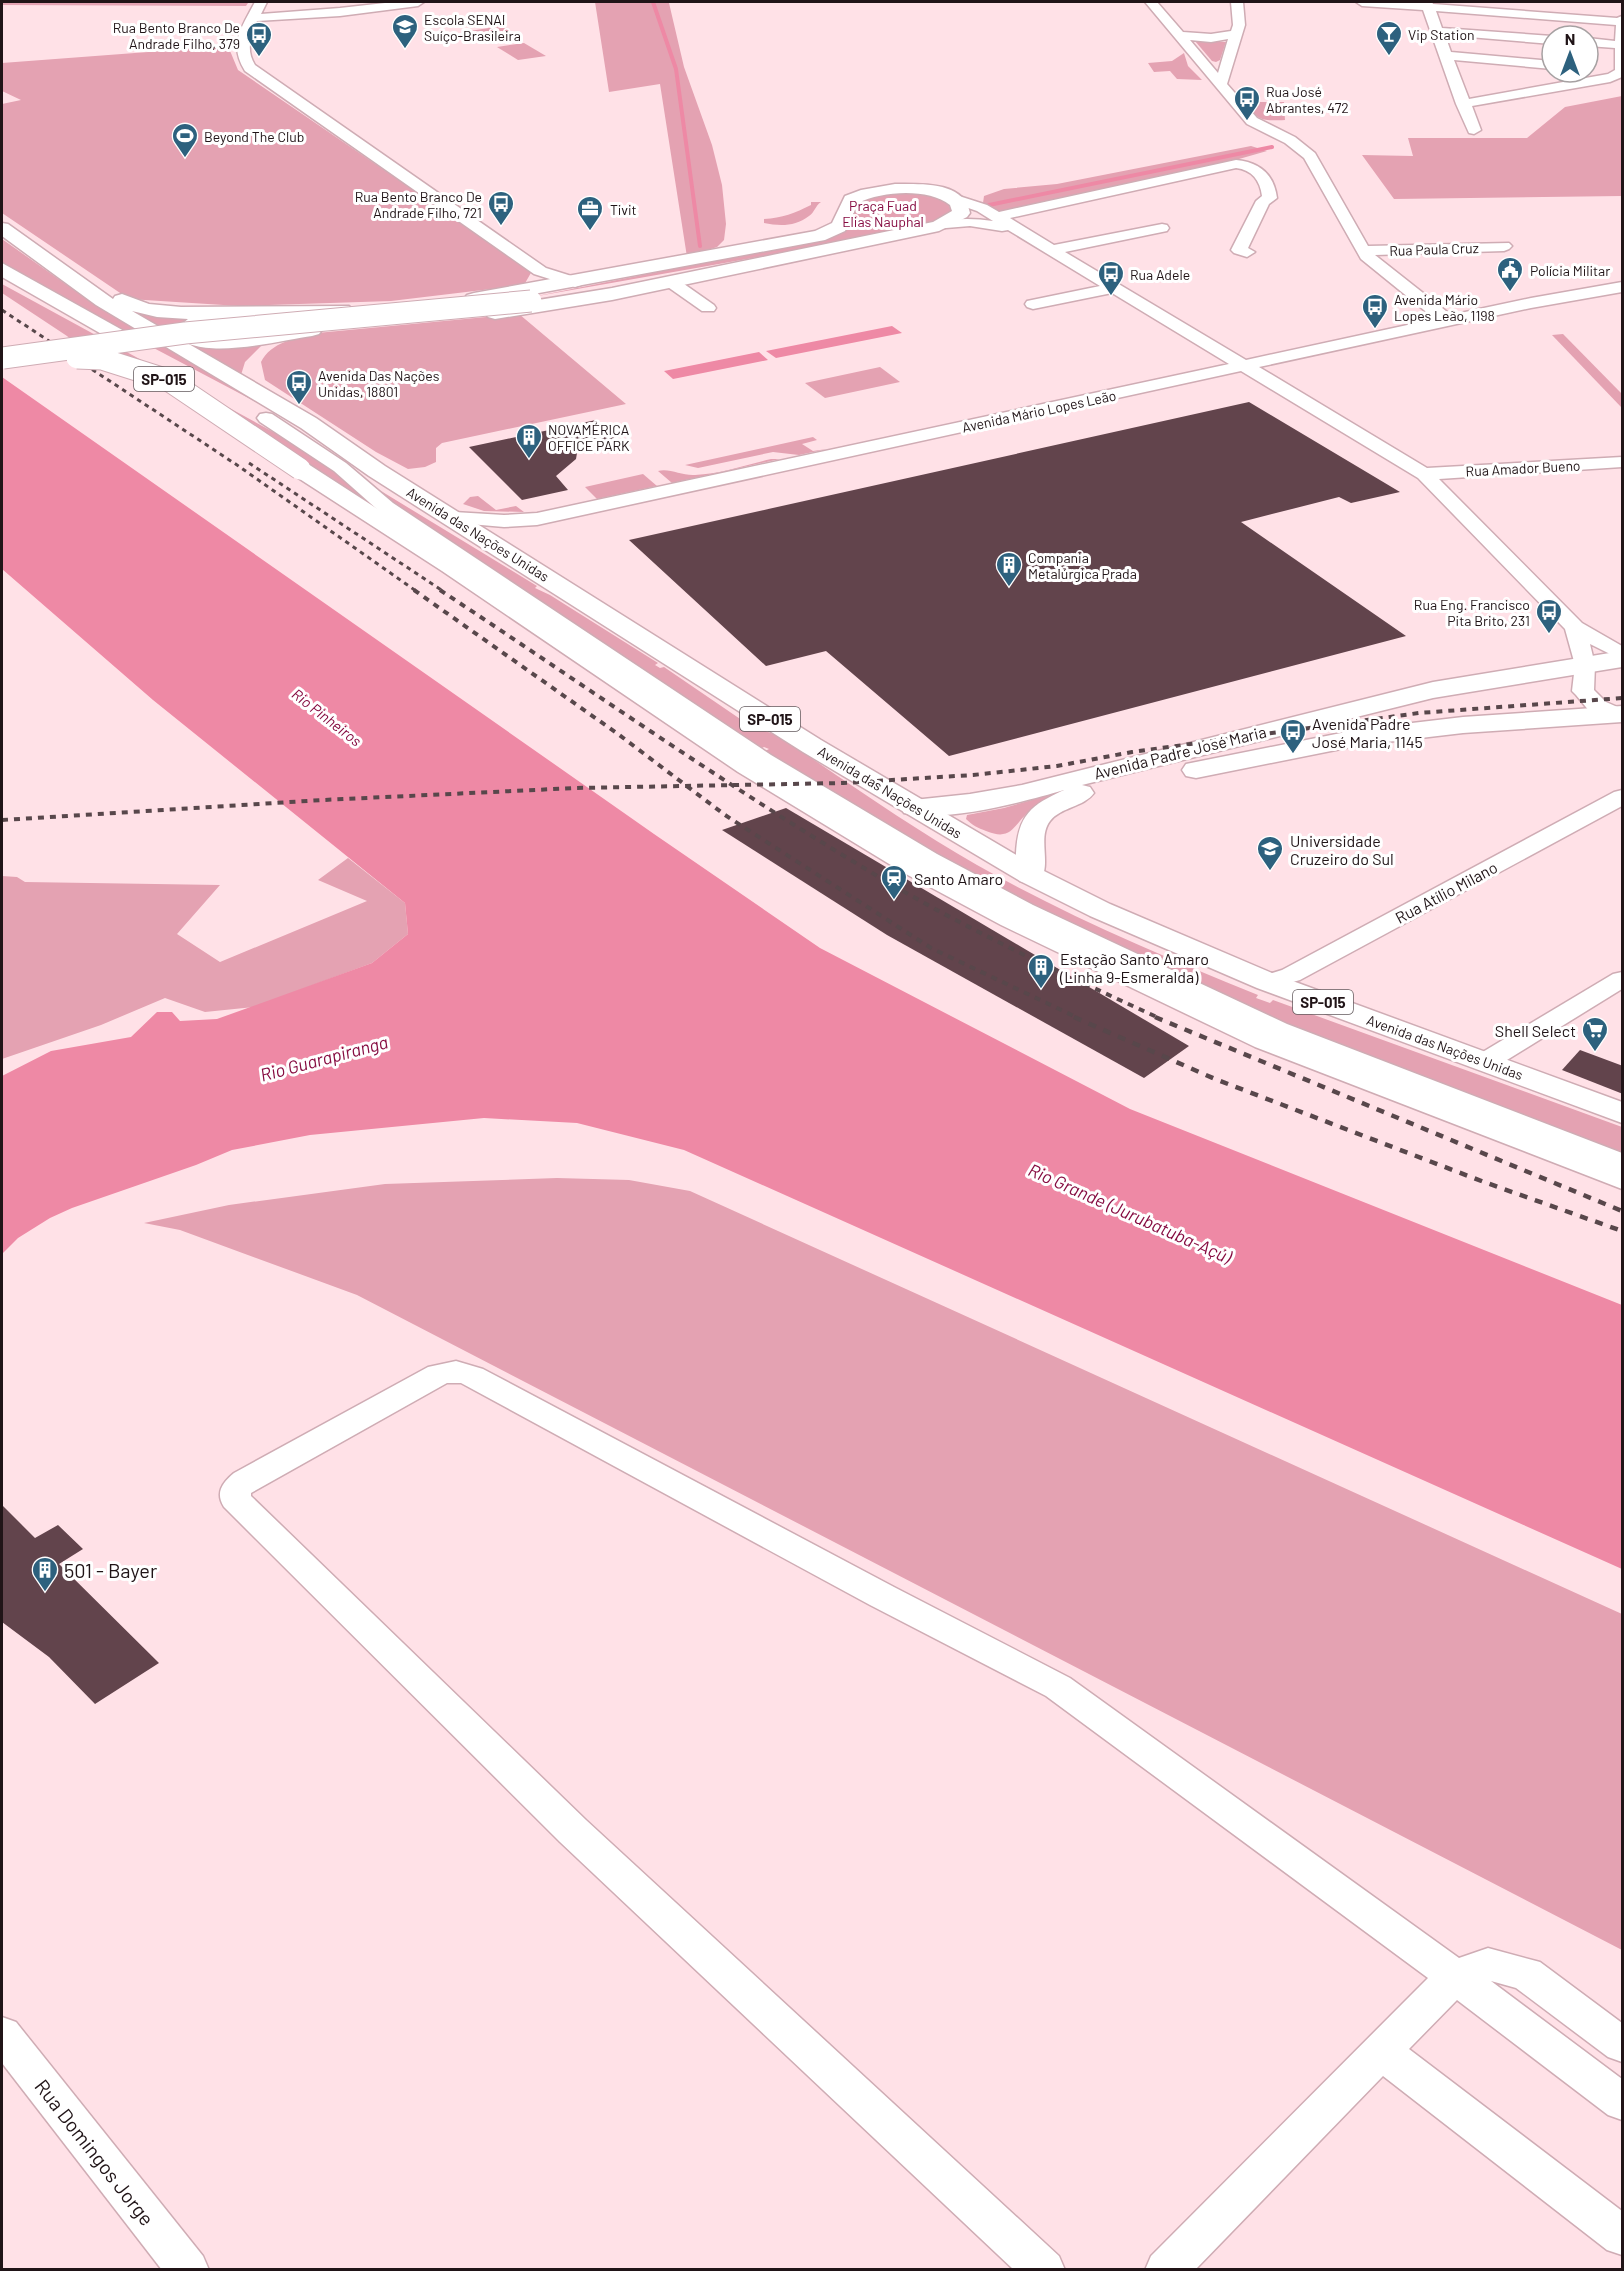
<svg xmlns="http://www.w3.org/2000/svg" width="1624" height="2271" font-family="Barlow,sans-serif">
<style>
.green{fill:#e4a2b2}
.water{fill:#ee89a5}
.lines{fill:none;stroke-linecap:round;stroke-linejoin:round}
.stream{stroke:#ee89a5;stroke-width:4}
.building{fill:#62444c}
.minor-casing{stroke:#cfacb4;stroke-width:3}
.major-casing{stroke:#cfacb4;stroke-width:3}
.highway-casing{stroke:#cfacb4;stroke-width:3}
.minor{fill:#fff;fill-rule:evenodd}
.major{fill:#fff;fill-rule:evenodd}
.highway{fill:#fff;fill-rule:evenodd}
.rail-far2{stroke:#58474b;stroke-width:3;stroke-dasharray:4.5 4.5;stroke-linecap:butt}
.rail-far1{stroke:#58474b;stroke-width:4;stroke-dasharray:6 6;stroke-linecap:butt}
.rail{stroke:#58474b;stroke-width:4.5;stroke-dasharray:8 8;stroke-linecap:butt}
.highway-bridge-casing{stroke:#cfacb4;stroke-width:23;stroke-linecap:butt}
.highway-bridge{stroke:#fff;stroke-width:21}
.labels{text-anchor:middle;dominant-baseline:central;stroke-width:6;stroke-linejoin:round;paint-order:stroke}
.far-poi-label{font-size:14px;fill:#201417;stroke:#fff;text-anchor:start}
.far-park-label{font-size:14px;fill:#860b41;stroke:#fff}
.far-street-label{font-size:14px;fill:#201417;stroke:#fff}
.shield{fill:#fff;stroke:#635a5d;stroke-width:1.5}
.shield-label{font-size:15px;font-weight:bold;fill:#201417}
.far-water-label{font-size:15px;font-style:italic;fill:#860c41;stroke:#fff}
.poi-label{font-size:16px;fill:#201417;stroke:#fff;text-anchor:start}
.street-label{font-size:16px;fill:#201417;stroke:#fff}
.water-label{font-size:18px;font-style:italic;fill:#860c41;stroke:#fff}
.near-poi-label{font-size:20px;fill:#201417;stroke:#fff;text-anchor:start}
.near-street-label{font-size:20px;fill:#201417;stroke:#fff}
</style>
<rect width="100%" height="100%" fill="#ffe1e7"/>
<!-- green -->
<g class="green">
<polygon points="2,2 248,3 246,6 2,5"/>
<polygon points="595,2 666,2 669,3 684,67 712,145 722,185 726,224 724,240 717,247 687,257 660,84 609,92"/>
<polygon points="501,26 523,39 492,44 470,31"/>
<polygon points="1195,41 1226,42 1220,60 1216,62 1212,61"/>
<polygon points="524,43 546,56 518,60 497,47"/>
<polygon points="228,46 238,70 532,271 524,285 391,301 239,306 129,299 2,213 2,104 21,100 2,91 2,63"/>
<polygon points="1184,53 1188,66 1202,80 1177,79 1170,71 1154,72 1148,63 1172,61"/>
<polygon points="1622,96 1622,196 1394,199 1362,155 1413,156 1408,138 1527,138 1565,107"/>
<path d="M 1243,102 L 1284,102 L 1285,120 C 1262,121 1258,121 1243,102 Z"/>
<polygon points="1251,146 1267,151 1225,163 998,213 983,203 984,196 1004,189 1057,184"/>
<path d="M 909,193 C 924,194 939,196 951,205 L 953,212 L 934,222 L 776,254 L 532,297 L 827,238 L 839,234 L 852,225 C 854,219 853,210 856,205 C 864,193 896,193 909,193 Z"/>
<path d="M 811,202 L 821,202 C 815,206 815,212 809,216 C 795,227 779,226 764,223 L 764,219 C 782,218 795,213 811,205 Z"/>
<polygon points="2,239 84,297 273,411 112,326 2,263"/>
<polygon points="2,284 321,458 390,519 252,431 84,351 67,336 2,293"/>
<polygon points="130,311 158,315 179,315 263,344 245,362 241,375"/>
<path d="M 519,314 L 626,404 L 442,443 L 436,448 L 436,462 L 425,467 L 408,469 L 376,452 L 265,380 L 261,362 C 271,342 296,338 317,333 Z"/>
<polygon points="1563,334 1622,394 1622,408 1552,335"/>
<polygon points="880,367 900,382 825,398 805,383"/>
<polygon points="813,437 817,440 802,444 813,451 827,449 799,455 773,452 698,468 685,465"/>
<path d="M 771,459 L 780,459 L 672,483 L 658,471 C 670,468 682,476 695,475 C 720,474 746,465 771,459 Z"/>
<polygon points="643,474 657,486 597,499 585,487"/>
<path d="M 381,491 L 537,586 L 535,588 L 550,595 L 658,663 L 655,665 L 660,668 L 664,667 L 749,725 L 779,736 C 844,780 909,826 977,865 C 1067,916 1162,956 1258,995 L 1256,998 L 1270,1003 L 1273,1000 L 1622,1127 L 1622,1158 L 1445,1094 L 1026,909 L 759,754 L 769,749 L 764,747 L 754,752 L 391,503 Z"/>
<polygon points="478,496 496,510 516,506 524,512 484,511 463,504 470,497"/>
<path d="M 1059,792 C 1052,801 1040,803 1031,810 C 1013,824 1013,842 986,831 C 978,828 972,825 966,819 L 967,815 L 1004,808 Z"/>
<polygon points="348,858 405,903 408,934 372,963 254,1007 205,1012 165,998 101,1025 2,1059 2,876 17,877 25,882 220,885 177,934 220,962 367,901 318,880"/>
<polygon points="557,1178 629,1180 690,1191 1622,1614 1622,1950 357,1295 180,1230 144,1223 229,1205 385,1184"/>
</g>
<!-- water -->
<g class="water">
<polygon points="892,326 902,333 776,358 766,351"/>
<polygon points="759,352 768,360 673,379 664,371"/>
<polygon points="2,377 654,834 820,948 1130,1109 1622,1305 1622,1569 684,1150 577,1123 484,1118 310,1135 232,1150 196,1165 72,1208 50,1218 18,1238 2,1254 2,1076 51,1051 131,1037 157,1012 172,1012 180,1021 217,1019 372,963 408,934 405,903 153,700 2,569"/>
</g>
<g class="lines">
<!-- stream -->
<g class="stream">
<polyline points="653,2 676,69 700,246"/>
<polyline points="989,205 1272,147"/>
</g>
</g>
<!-- building -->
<g class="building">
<polygon points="1249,402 1400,492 1351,503 1339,497 1241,522 1406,636 949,756 826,651 766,666 629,540"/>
<polygon points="596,420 616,436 613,437 615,439 578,447 576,459 556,476 568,490 522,500 469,447"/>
<polygon points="786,808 1189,1046 1144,1078 887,935 722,830"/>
<polygon points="1580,1050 1623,1066 1623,1094 1562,1070"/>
<polygon points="2,1505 35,1538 58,1525 83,1549 59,1564 159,1663 95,1704 49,1657 2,1622"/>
</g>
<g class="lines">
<defs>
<g id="minor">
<path d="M 255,2 L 267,2 L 261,14 L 340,8 L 394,2 L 424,2 L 418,6 L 340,16 L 257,21 C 250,36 246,51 255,65 L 546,268 L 581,279 L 583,282 L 581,285 L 575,287 L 534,274 L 245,71 C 228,44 242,27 255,2 Z"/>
<path d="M 1145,2 L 1157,2 L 1183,32 L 1211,34 L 1231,31 L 1233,25 L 1231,2 L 1243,2 L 1245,25 L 1227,84 L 1257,118 L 1295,137 L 1315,153 L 1368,246 L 1509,243 L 1512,246 L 1509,249 L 1504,251 L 1375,255 L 1451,315 L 1531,298 L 1622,282 L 1622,292 L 1531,308 L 1259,367 L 1427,468 L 1622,457 L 1622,467 L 1439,479 L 1582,623 L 1622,646 L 1622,660 L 1590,644 L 1595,665 L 1594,690 L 1606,702 L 1622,709 L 1622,720 L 1610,720 L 1590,712 L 1576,695 L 1572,691 L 1575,665 L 1565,629 L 1418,478 L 1241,371 L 537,525 L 504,527 L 447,522 L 445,518 L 447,514 L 454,512 L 504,515 L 537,513 L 1229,364 L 1112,293 L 1033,309 L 1027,307 L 1025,304 L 1027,301 L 1100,286 L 1008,230 L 1002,231 L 970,226 L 934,229 L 932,226 L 934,223 C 954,218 973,218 993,221 L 977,211 L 954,203 L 952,200 L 959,196 L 987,205 L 999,212 L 1236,160 C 1259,162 1274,174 1277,198 L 1269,204 L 1248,248 L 1255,252 L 1247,257 L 1234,253 L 1231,250 L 1256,201 L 1262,196 C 1260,180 1252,170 1236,168 L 1010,218 L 1054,245 L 1162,224 L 1167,225 L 1169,228 L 1167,231 L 1065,252 L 1246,360 L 1435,319 L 1361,259 L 1304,158 L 1285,143 L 1247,124 ZM 1228,39 L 1218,73 L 1190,40 L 1211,42 Z"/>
<path d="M 1356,2 L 1432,2 L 1433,4 L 1617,18 L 1622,16 L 1622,77 L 1610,82 L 1472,106 L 1481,130 L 1474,134 L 1469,133 L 1456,104 L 1423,10 L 1362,6 ZM 1436,11 L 1616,25 L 1615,41 L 1588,38 L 1588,46 L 1615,48 L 1615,70 L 1608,74 L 1469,99 L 1454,60 L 1552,69 L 1552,61 L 1451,52 L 1445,35 L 1552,44 L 1552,36 L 1442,28 Z"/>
<polygon points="671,277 677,279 714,305 716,308 714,311 702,311 665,285 663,282"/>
<polygon points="266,413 272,414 346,463 393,503 771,755 937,854 1033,905 1287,1024 1622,1153 1622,1171 1417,1094 1269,1034 1017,915 921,864 755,765 379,511 334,471 260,422 257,418 260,414"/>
<polygon points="1622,790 1622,806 1300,980 1268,989 1259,987 1256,982 1259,977 1282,970 1614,792"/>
<polygon points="1622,972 1622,989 1494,1068 1485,1070 1476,1068 1472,1062 1476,1056 1613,974"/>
<path d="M 456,1361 L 483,1369 L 894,1587 L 1070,1678 L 1459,1958 L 1488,1948 L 1540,1962 L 1622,2023 L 1622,2062 L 1608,2057 L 1516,1988 L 1491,1981 L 1622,2079 L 1622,2120 L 1608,2115 L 1457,2000 L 1409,2049 L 1622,2211 L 1622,2255 L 1607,2250 L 1383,2076 L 1195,2270 L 1145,2270 L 1151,2256 L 1428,1978 L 1046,1696 L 870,1605 L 461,1383 L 447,1383 L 251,1493 L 251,1496 L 586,1820 L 1059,2256 L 1065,2270 L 1014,2270 L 560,1842 L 224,1507 C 215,1493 222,1483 234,1473 L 428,1367 Z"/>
<polygon points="2,2017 16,2022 203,2256 209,2270 162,2270 2,2063"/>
</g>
<g id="major">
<path d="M 1622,651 L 1622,667 L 1433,698 L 1082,785 L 1090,787 L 1094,793 C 1084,807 1061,807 1050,821 C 1037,838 1052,864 1040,881 L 1030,884 L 1020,881 C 1014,873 1016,864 1016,853 C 1018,815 1031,805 1064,790 C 1023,802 946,823 904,813 L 900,807 L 904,801 L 970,794 L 1022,785 L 1433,682 Z"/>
<polygon points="1622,706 1622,722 1463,733 1361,745 1196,778 1186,776 1182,770 1186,764 1361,729 1463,717"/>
</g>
<g id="highway">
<path d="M 895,184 C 921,184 964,181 970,213 L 967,217 L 939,231 L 612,300 L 495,319 L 488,317 L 485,313 L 488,309 L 495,307 L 612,288 L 933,222 L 952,211 L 950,205 C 928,188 883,191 858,203 L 845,231 L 825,240 L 474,305 L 467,303 L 464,299 L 467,295 L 474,293 L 815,231 L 832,223 L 845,196 L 861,190 Z"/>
<path d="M 2,223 L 8,224 L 113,299 L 115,296 L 122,294 L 149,304 L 181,307 L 349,306 L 352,310 L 349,314 L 342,316 C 304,318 228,312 197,331 C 220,346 284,328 312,324 L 319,326 L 322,330 L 319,334 L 312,336 C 282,340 196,363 176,334 L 177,328 L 188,319 L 157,317 L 132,311 L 316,418 L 385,466 L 821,740 L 1040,869 L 1110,904 L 1279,976 L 1622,1102 L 1622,1123 L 1257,988 L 1090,916 L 1020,881 L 803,752 L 369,476 L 301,428 L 96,305 L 2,236 Z"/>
<polygon points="2,263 133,336 136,340 133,344 119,344 2,277"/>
<polygon points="300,462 308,464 458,561 758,760 924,861 1021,913 1277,1033 1622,1167 1622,1189 1255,1047 1001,925 904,873 738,772 442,571 292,474 289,469 292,464"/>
</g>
</defs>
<!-- minor casing -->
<use href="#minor" class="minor-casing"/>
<!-- major casing -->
<use href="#major" class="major-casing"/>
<!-- highway casing -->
<use href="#highway" class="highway-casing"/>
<!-- minor -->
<use href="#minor" class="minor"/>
<!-- major -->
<use href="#major" class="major"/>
<!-- highway -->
<use href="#highway" class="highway"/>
<!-- rail-far2 -->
<g class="rail-far2">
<polyline points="2,310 237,465 416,591"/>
<polyline points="249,463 443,591"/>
</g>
<!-- rail-far1 -->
<g class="rail-far1">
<polyline points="414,590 618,734 725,815 931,948 1078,1018"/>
<path d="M 440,590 C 587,687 732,790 884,880 C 972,932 1065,975 1159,1018"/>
<polyline points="2,820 323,800 576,788 843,783 973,775 1057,766 1132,752 1419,713 1622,698"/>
</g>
<!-- rail -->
<g class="rail">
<polyline points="1074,1017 1215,1079 1484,1182 1622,1231"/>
<polyline points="1155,1017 1622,1211"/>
</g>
<defs>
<g id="highway-bridge">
<polyline points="3,358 185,333 531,301"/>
<polyline points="77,358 102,359 168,380 300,469"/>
</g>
</defs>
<!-- highway-bridge casing -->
<use href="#highway-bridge" class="highway-bridge-casing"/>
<!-- highway-bridge -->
<use href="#highway-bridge" class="highway-bridge"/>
</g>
<!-- icons -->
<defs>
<symbol id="university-pin" viewBox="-11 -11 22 30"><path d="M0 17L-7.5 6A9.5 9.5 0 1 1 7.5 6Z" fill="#2d617e" stroke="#fff"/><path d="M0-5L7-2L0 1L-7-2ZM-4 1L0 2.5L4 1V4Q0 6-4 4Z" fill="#fff"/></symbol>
<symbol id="bar-pin" viewBox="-11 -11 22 30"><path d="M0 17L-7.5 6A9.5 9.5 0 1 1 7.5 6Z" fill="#2d617e" stroke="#fff"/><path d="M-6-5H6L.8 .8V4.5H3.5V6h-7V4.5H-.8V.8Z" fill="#fff"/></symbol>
<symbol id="bus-pin" viewBox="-11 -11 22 30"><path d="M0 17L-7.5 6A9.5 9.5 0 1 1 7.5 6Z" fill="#2d617e" stroke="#fff"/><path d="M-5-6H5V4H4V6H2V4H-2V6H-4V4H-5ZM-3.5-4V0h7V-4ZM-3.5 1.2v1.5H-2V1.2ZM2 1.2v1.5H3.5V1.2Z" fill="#fff"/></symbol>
<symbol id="stadium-pin" viewBox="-11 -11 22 30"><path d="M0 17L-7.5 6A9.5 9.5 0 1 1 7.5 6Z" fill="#2d617e" stroke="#fff"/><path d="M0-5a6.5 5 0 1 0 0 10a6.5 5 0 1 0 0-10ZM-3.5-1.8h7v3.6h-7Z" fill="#fff"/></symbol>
<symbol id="office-pin" viewBox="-11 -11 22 30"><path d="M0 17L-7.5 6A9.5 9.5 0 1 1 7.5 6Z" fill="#2d617e" stroke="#fff"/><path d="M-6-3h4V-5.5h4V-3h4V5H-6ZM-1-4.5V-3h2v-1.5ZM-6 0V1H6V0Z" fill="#fff"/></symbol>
<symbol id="civic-pin" viewBox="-11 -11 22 30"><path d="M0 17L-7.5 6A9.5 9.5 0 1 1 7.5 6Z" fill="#2d617e" stroke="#fff"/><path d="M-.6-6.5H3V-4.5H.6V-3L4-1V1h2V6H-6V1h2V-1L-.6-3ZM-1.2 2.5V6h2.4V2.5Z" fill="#fff"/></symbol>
<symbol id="building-pin" viewBox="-11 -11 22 30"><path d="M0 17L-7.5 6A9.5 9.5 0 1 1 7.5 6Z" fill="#2d617e" stroke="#fff"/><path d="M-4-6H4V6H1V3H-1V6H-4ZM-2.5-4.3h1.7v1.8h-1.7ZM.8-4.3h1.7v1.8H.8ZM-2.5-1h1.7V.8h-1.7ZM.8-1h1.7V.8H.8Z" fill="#fff"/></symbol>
<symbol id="station-pin" viewBox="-11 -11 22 30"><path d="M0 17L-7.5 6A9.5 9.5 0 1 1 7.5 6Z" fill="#2d617e" stroke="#fff"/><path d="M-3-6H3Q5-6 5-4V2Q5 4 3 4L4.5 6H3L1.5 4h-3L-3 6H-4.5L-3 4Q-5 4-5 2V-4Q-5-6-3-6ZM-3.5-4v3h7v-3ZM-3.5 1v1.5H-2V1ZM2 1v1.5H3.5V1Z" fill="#fff"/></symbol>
<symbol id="supermarket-pin" viewBox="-11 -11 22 30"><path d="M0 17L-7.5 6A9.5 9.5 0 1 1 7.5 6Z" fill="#2d617e" stroke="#fff"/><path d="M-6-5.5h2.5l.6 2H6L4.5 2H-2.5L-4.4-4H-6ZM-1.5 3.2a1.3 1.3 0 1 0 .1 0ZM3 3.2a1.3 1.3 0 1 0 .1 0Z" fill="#fff"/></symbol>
</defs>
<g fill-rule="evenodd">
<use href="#university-pin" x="390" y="12" width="30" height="40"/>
<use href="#bar-pin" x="1374" y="19" width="30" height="40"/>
<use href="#bus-pin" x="244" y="20" width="30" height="40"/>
<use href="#bus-pin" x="1232" y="84" width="30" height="40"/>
<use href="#stadium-pin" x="170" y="121" width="30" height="40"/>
<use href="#bus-pin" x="486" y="189" width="30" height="40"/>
<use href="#office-pin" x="575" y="194" width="30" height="40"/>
<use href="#civic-pin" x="1495" y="255" width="30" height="40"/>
<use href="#bus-pin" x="1096" y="259" width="30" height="40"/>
<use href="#bus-pin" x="1360" y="292" width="30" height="40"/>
<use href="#bus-pin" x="284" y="368" width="30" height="40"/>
<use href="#building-pin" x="514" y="422" width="30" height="40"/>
<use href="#building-pin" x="994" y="550" width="30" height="40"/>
<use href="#bus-pin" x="1534" y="597" width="30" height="40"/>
<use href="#bus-pin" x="1278" y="717" width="30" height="40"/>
<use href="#university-pin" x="1255" y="834" width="30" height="40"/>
<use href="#station-pin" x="879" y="863" width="30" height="40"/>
<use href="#building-pin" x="1026" y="952" width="30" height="40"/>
<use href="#supermarket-pin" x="1580" y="1015" width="30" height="40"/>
<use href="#building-pin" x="30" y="1555" width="30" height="40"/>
</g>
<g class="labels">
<!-- far-poi labels -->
<g class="far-poi-label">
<text x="424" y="19">Escola SENAI<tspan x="424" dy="16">Suíço-Brasileira</tspan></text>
<text x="240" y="27" text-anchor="end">Rua Bento Branco De<tspan x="240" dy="16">Andrade Filho, 379</tspan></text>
<text x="1408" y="34">Vip Station</text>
<text x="1266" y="91">Rua José<tspan x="1266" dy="16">Abrantes, 472</tspan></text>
<text x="204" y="136">Beyond The Club</text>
<text x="482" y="196" text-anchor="end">Rua Bento Branco De<tspan x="482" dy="16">Andrade Filho, 721</tspan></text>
<text x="610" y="209">Tivit</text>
<text x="1530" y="270">Polícia Militar</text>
<text x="1130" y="274">Rua Adele</text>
<text x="1394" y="299">Avenida Mário<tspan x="1394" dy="16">Lopes Leão, 1198</tspan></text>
<text x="318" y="375">Avenida Das Nações<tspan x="318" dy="16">Unidas, 18801</tspan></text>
<text x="548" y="429">NOVAMÉRICA<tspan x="548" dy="16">OFFICE PARK</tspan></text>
<text x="1028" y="557">Compania<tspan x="1028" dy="16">Metalúrgica Prada</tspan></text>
<text x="1530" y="604" text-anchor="end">Rua Eng. Francisco<tspan x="1530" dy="16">Pita Brito, 231</tspan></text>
</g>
<!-- far-park labels -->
<g class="far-park-label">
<text x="883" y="205">Praça Fuad<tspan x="883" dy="16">Elias Nauphal</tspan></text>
</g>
<!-- far-street labels -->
<g class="far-street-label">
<text transform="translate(1434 249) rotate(-2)">Rua Paula Cruz</text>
<text transform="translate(1039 411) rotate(-12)">Avenida Mário Lopes Leão</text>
<text transform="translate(1523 468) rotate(-3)">Rua Amador Bueno</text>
<text transform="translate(478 534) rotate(32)">Avenida das Nações Unidas</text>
<text transform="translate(890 792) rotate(31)">Avenida das Nações Unidas</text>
<text transform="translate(1445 1047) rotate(20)">Avenida das Nações Unidas</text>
</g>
<!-- shield labels -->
<g class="shield">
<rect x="134" y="367" width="60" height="24" rx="4.5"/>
<rect x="740" y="707" width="60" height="24" rx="4.5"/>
<rect x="1293" y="990" width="60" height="24" rx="4.5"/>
</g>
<g class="shield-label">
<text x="164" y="379">SP-015</text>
<text x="770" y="719">SP-015</text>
<text x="1323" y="1002">SP-015</text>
</g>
<!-- far-water labels -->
<g class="far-water-label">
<text transform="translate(327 717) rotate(38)">Rio Pinheiros</text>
</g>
<!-- poi labels -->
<g class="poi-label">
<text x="1312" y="723">Avenida Padre<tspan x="1312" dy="18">José Maria, 1145</tspan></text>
<text x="1290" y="840">Universidade<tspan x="1290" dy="18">Cruzeiro do Sul</tspan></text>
<text x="914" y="878">Santo Amaro</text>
<text x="1060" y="958">Estação Santo Amaro<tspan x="1060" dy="18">(Linha 9-Esmeralda)</tspan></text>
<text x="1576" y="1030" text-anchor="end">Shell Select</text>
</g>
<!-- street labels -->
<g class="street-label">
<text transform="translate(1180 752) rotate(-14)">Avenida Padre José Maria</text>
<text transform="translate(1446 892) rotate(-28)">Rua Atílio Milano</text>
</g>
<!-- water labels -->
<g class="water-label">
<text transform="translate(324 1058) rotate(-15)">Rio Guarapiranga</text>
<text transform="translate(1130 1213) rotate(24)">Rio Grande (Jurubatuba-Açú)</text>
</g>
<!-- near-poi labels -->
<g class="near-poi-label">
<text x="64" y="1570">501 - Bayer</text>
</g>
<!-- near-street labels -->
<g class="near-street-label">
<text transform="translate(95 2152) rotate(52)">Rua Domingos Jorge</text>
</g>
</g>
<!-- border -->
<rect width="1624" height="2271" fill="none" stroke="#201417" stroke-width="6"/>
<!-- north arrow -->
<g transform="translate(1570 54)"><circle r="28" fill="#ffffff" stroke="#a6a1a2" stroke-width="1.5"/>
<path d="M0-4.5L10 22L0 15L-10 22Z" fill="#2d617e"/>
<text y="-9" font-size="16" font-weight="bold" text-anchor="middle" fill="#201417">N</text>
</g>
</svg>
